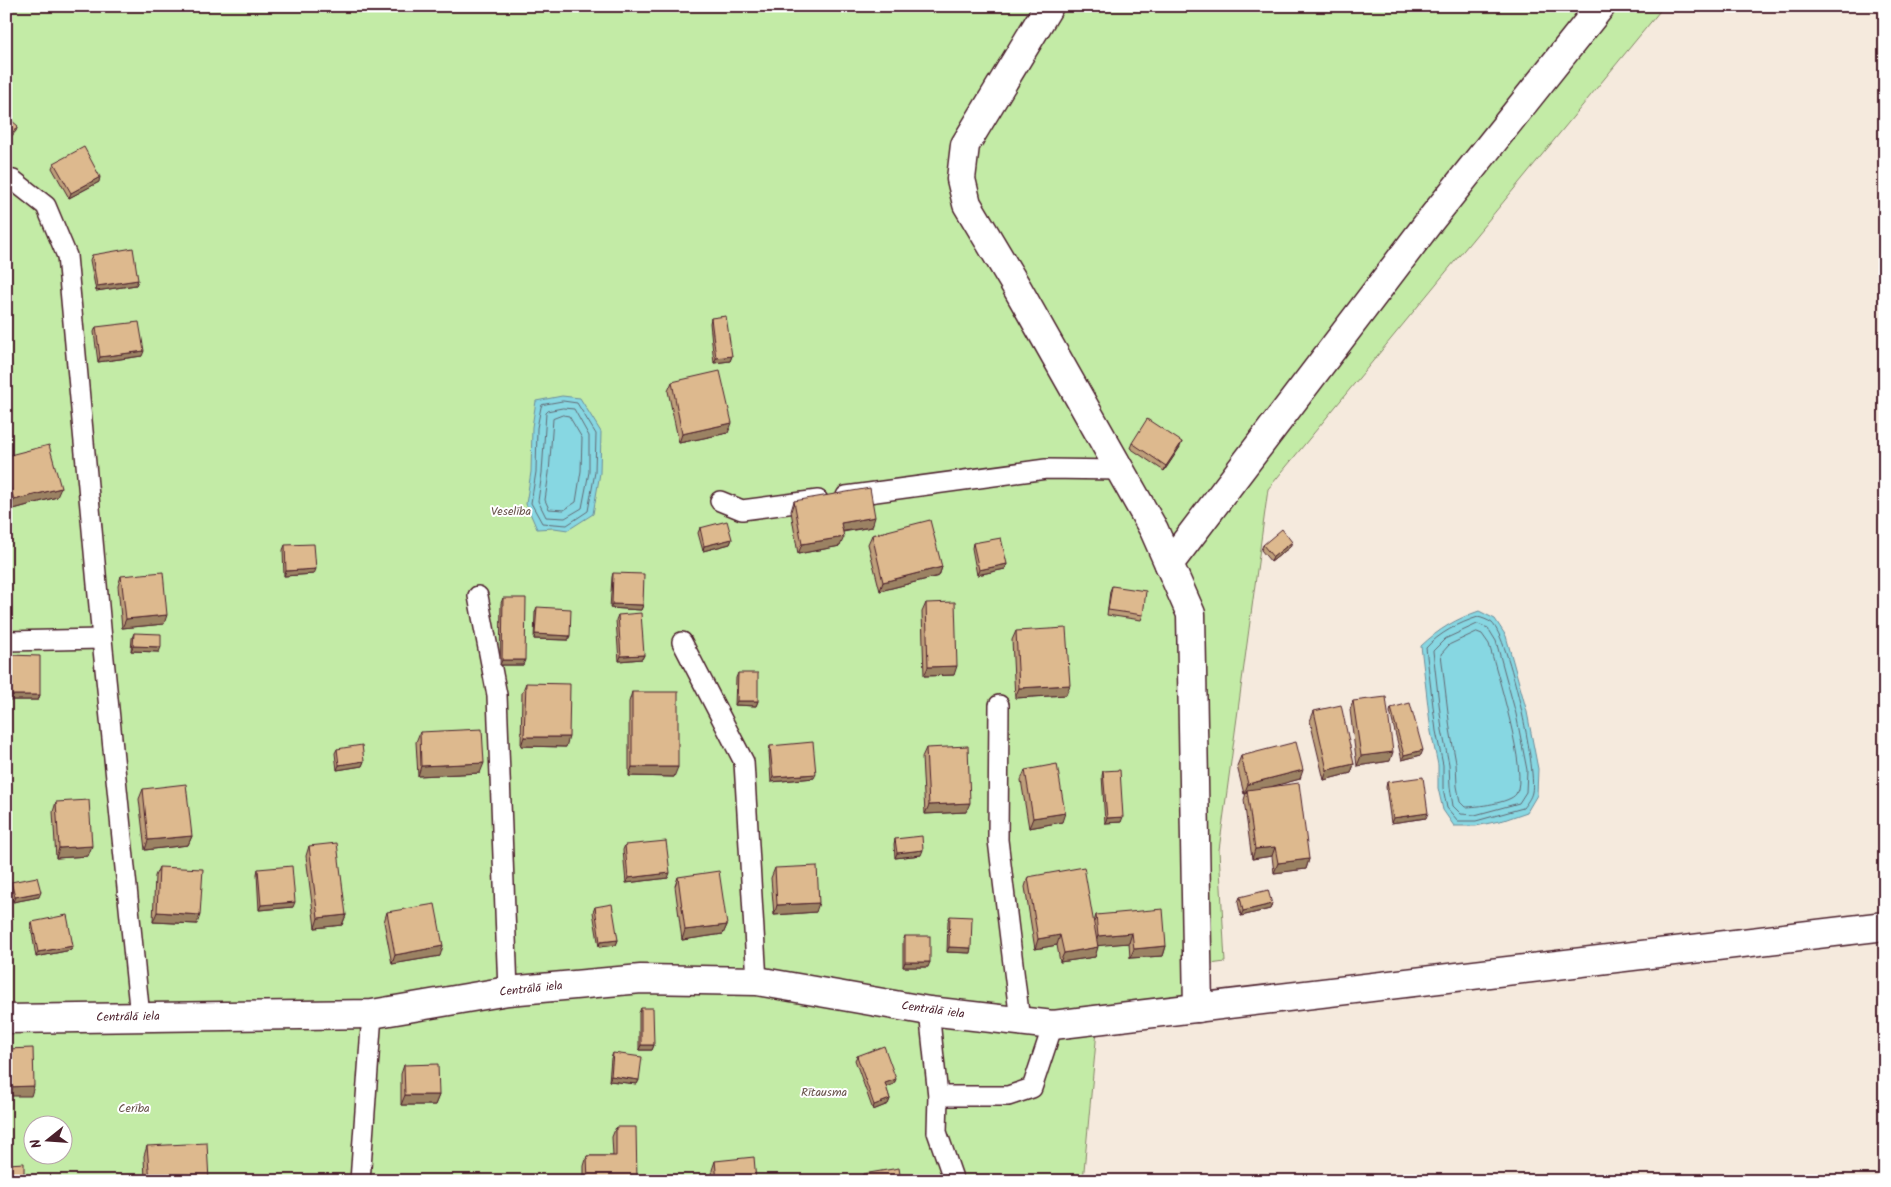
<svg xmlns="http://www.w3.org/2000/svg" width="1891" height="1187" font-family="Kalam,sans-serif">
<style>
.green{fill:#c3eba6;stroke:#868568;fill-rule:evenodd}
.water{fill:#87d7e2;stroke:#6f8d99}
.lines{fill:none;stroke-linecap:round;stroke-linejoin:round}
.shore{stroke:#626974;stroke-width:1}
.lane-casing{stroke:#4a1f2b;stroke-width:22}
.street-casing{stroke:#4a1f2b;stroke-width:31}
.secondary-casing{stroke:#4a1f2b;stroke-width:31}
.lane{stroke:#fff;stroke-width:19}
.street{stroke:#fff;stroke-width:28}
.secondary{stroke:#fff;stroke-width:28}
.wall{fill:#be9f7a;stroke:#4a1f2b}
.shaded-wall{fill:#9b8263;stroke:#4a1f2b}
.building{fill:#ddb98e;stroke:#4a1f2b}
.labels{text-anchor:middle;dominant-baseline:central;stroke-width:4;stroke-linejoin:round;paint-order:stroke}
.park-label{font-size:12px;fill:#68524a;stroke:#fff}
.street-label{font-size:12px;fill:#4a1f2b;stroke:#fff}
</style>
<rect width="100%" height="100%" fill="#f5eadd"/>
<filter id="ink" filterUnits="userSpaceOnUse"><feTurbulence type="fractalNoise" baseFrequency=".02" numOctaves="2"/><feDisplacementMap in="SourceGraphic" scale="10" xChannelSelector="R" yChannelSelector="G"/><feConvolveMatrix kernelMatrix="1 2 1 2 8 2 1 2 1" color-interpolation-filters="sRGB"/></filter>
<g filter="url(#ink)">
<!-- green -->
<path class="green" d="M 6,6 L 1664,6 L 1268,489 L 1219,850 L 1225,962 L 1203,965 L 1198,1008 L 1099,1009 L 1083,1181 L 6,1181 ZM 32,1124 L 62,1124 L 62,1154 L 32,1154 Z"/>
<!-- water -->
<g class="water">
<polygon points="562,396 580,398 601,432 600,473 593,514 568,530 554,528 537,529 526,504 531,472 532,427 536,401"/>
<path d="M 1479,611 L 1495,619 L 1506,636 L 1527,712 L 1538,769 L 1537,795 L 1527,812 L 1504,820 L 1476,826 L 1454,826 L 1443,810 L 1438,788 L 1438,765 L 1431,732 L 1421,646 C 1439,629 1456,619 1479,611 Z"/>
</g>
<g class="lines">
<!-- shore -->
<g class="shore">
<polygon points="563,401 577,403 596,434 595,472 588,511 567,525 542,523 531,503 536,472 537,428 541,407 542,405"/>
<polygon points="563,408 574,409 589,436 589,472 582,508 565,518 546,517 538,501 542,473 546,413 548,411"/>
<polygon points="563,415 569,416 582,438 581,471 576,502 564,510 549,509 545,500 549,473 553,419"/>
<path d="M 1478,617 C 1482,618 1488,620 1492,623 C 1509,639 1537,768 1532,792 C 1531,798 1526,804 1523,808 L 1476,821 L 1458,821 L 1447,808 L 1443,788 L 1443,765 L 1436,731 L 1426,648 C 1439,633 1459,623 1478,617 Z"/>
<polygon points="1478,624 1488,628 1496,641 1516,714 1527,770 1526,792 1519,803 1475,815 1461,814 1453,806 1450,787 1449,764 1442,730 1433,651 1445,639"/>
<path d="M 1477,632 L 1482,634 L 1489,644 C 1496,669 1529,775 1516,794 C 1510,803 1476,807 1465,807 L 1460,802 L 1457,786 L 1456,763 L 1450,729 L 1441,654 L 1449,645 Z"/>
</g>
<defs>
<g id="lane">
<polyline points="6,179 13,180 46,206 67,256 102,639 140,1017"/>
<polyline points="846,496 1046,469 1120,470"/>
<polyline points="720,501 742,510 818,500"/>
<polyline points="478,596 497,695 508,991"/>
<polyline points="6,641 102,639"/>
<polyline points="682,642 744,762 757,981"/>
<polyline points="999,705 998,840 1020,1021"/>
<polyline points="929,1011 938,1096 937,1132 954,1181"/>
<polyline points="938,1096 1008,1096 1032,1088 1053,1025"/>
<polyline points="360,1181 372,1014"/>
</g>
<g id="street">
<polyline points="1049,6 965,145 961,179 967,204 1016,286 1154,530 1169,564"/>
<polyline points="1198,1008 1191,614 1169,564 1429,222 1601,6"/>
</g>
<polyline id="secondary" points="6,1019 372,1014 508,991 641,979 757,981 929,1011 1053,1025 1885,926"/>
</defs>
<!-- lane casing -->
<use href="#lane" class="lane-casing"/>
<!-- street casing -->
<use href="#street" class="street-casing"/>
<!-- secondary casing -->
<use href="#secondary" class="secondary-casing"/>
<!-- lane -->
<use href="#lane" class="lane"/>
<!-- street -->
<use href="#street" class="street"/>
<!-- secondary -->
<use href="#secondary" class="secondary"/>
</g>
<!-- wall -->
<g class="wall">
<polygon points="54,163 99,182 69,198 52,168"/>
<polygon points="92,255 138,280 136,285 96,291 90,260"/>
<polygon points="711,318 732,356 730,361 714,363 710,323"/>
<polygon points="96,327 142,356 98,362 94,332"/>
<polygon points="672,382 728,433 679,443 668,391"/>
<polygon points="1132,443 1180,447 1164,471 1130,448"/>
<polygon points="6,456 57,497 10,510 6,494"/>
<polygon points="794,501 872,527 843,532 840,546 798,554 791,511"/>
<polygon points="700,528 732,539 730,544 703,551 698,533"/>
<polygon points="872,535 942,567 939,576 880,591 868,544"/>
<polygon points="973,543 1007,564 1005,569 977,575 972,548"/>
<polygon points="285,545 314,574 284,576 283,550"/>
<polygon points="1263,545 1290,547 1271,562 1261,550"/>
<polygon points="613,573 643,605 641,610 610,608 612,577"/>
<polygon points="121,576 164,624 122,628 118,586"/>
<polygon points="1112,586 1143,615 1141,620 1107,615 1110,591"/>
<polygon points="503,598 523,665 500,665 501,603"/>
<polygon points="926,603 954,675 924,676 922,612"/>
<polygon points="537,607 568,640 534,639 535,612"/>
<polygon points="618,615 644,655 642,659 619,661 616,620"/>
<polygon points="1016,631 1066,695 1015,698 1012,640"/>
<polygon points="134,633 159,652 131,651 132,638"/>
<polygon points="8,655 40,695 38,700 6,700 6,659"/>
<polygon points="738,673 758,701 756,706 735,705 736,678"/>
<polygon points="526,683 566,747 521,746 522,693"/>
<polygon points="632,692 674,777 629,776 629,702"/>
<polygon points="1353,701 1390,761 1357,766 1350,710"/>
<polygon points="1391,708 1421,755 1402,760 1390,712"/>
<polygon points="1314,711 1354,764 1351,773 1324,780 1310,721"/>
<polygon points="420,732 480,773 418,776 416,742"/>
<polygon points="770,746 814,778 771,782 769,751"/>
<polygon points="926,748 966,812 925,814 922,757"/>
<polygon points="337,749 364,761 362,766 337,770 335,753"/>
<polygon points="1241,756 1300,779 1269,787 1309,859 1306,869 1274,873 1272,856 1252,859 1244,800 1246,793 1244,794 1237,766"/>
<polygon points="1025,770 1062,822 1029,828 1021,780"/>
<polygon points="1103,771 1121,822 1105,823 1102,776"/>
<polygon points="1387,782 1426,818 1391,823 1386,787"/>
<polygon points="143,789 192,836 188,845 145,850 139,799"/>
<polygon points="56,802 88,856 56,858 53,812"/>
<polygon points="895,839 921,855 895,858 894,844"/>
<polygon points="625,845 668,878 626,883 623,850"/>
<polygon points="309,846 346,915 342,925 315,928 306,856"/>
<polygon points="159,867 197,924 153,922 155,876"/>
<polygon points="775,868 816,912 774,915 771,878"/>
<polygon points="258,869 293,907 259,910 257,874"/>
<polygon points="678,877 727,925 723,934 682,940 675,886"/>
<polygon points="1028,877 1094,922 1096,915 1166,946 1163,956 1130,958 1129,943 1098,945 1095,957 1060,962 1057,945 1035,949 1025,887"/>
<polygon points="11,882 39,897 13,902 10,887"/>
<polygon points="1240,897 1272,904 1270,909 1241,916 1238,902"/>
<polygon points="595,907 618,940 616,945 599,947 593,912"/>
<polygon points="387,912 440,956 392,964 384,922"/>
<polygon points="950,916 970,953 947,952 948,921"/>
<polygon points="32,922 73,946 71,950 36,957 31,926"/>
<polygon points="905,936 928,967 903,967 903,941"/>
<polygon points="641,1008 654,1045 652,1050 639,1050 639,1013"/>
<polygon points="613,1053 639,1080 637,1084 609,1081 611,1058"/>
<polygon points="857,1056 894,1084 886,1087 890,1099 888,1104 873,1110 855,1060"/>
<polygon points="404,1065 439,1095 435,1105 401,1105 401,1074"/>
<polygon points="616,1127 637,1181 584,1181 584,1166 587,1156 613,1156 612,1137"/>
<polygon points="147,1146 209,1181 145,1181 144,1156"/>
<polygon points="715,1161 756,1181 713,1181 712,1170"/>
<polygon points="8,1164 24,1181 6,1181 6,1168"/>
<polygon points="863,1174 901,1181 862,1181 861,1179"/>
</g>
<!-- shaded-wall -->
<g class="shaded-wall">
<polygon points="18,126 16,131 6,143 6,140"/>
<polygon points="100,177 99,182 69,198 71,193"/>
<polygon points="138,280 136,285 96,291 97,286"/>
<polygon points="144,351 142,356 98,362 100,357"/>
<polygon points="732,356 730,361 714,363 716,358"/>
<polygon points="732,423 728,433 679,443 682,434"/>
<polygon points="1182,442 1180,447 1164,471 1166,466"/>
<polygon points="61,488 57,497 10,510 14,500"/>
<polygon points="875,517 872,527 838,532 841,523"/>
<polygon points="844,537 840,546 798,554 802,544"/>
<polygon points="732,539 730,544 703,551 704,546"/>
<polygon points="1292,542 1290,547 1271,562 1273,557"/>
<polygon points="1007,564 1005,569 977,575 979,570"/>
<polygon points="942,567 939,576 880,591 883,582"/>
<polygon points="316,569 314,574 284,576 286,571"/>
<polygon points="612,604 643,605 641,610 610,608"/>
<polygon points="167,615 164,624 122,628 126,619"/>
<polygon points="535,634 570,636 568,640 534,639"/>
<polygon points="133,646 161,647 159,652 131,651"/>
<polygon points="644,655 642,659 619,661 621,656"/>
<polygon points="502,660 525,660 523,665 500,665"/>
<polygon points="957,666 954,675 924,676 928,667"/>
<polygon points="1070,685 1066,695 1015,698 1019,688"/>
<polygon points="7,695 40,695 38,700 6,700"/>
<polygon points="737,701 758,701 756,706 735,705"/>
<polygon points="524,737 569,737 566,747 521,746"/>
<polygon points="1423,750 1421,755 1402,760 1404,755"/>
<polygon points="1393,752 1390,761 1357,766 1361,756"/>
<polygon points="364,761 362,766 337,770 339,765"/>
<polygon points="484,763 480,773 418,776 421,766"/>
<polygon points="1354,764 1351,773 1324,780 1327,770"/>
<polygon points="632,767 678,767 674,777 629,776"/>
<polygon points="1303,770 1300,779 1248,793 1247,790 1246,793 1244,794 1248,784"/>
<polygon points="816,774 814,778 771,782 773,777"/>
<polygon points="970,803 966,812 925,814 929,805"/>
<polygon points="1065,813 1062,822 1029,828 1033,818"/>
<polygon points="1428,813 1426,818 1391,823 1393,818"/>
<polygon points="1123,817 1121,822 1105,823 1107,818"/>
<polygon points="192,836 188,845 145,850 148,840"/>
<polygon points="92,846 88,856 56,858 59,848"/>
<polygon points="1275,847 1272,856 1252,859 1255,849"/>
<polygon points="923,850 921,855 895,858 897,853"/>
<polygon points="1309,859 1306,869 1274,873 1278,863"/>
<polygon points="670,873 668,878 626,883 628,878"/>
<polygon points="41,892 39,897 13,902 15,897"/>
<polygon points="295,902 293,907 259,910 261,905"/>
<polygon points="819,903 816,912 774,915 777,905"/>
<polygon points="1272,904 1270,909 1241,916 1243,911"/>
<polygon points="157,912 200,915 197,924 153,922"/>
<polygon points="346,915 342,925 315,928 318,918"/>
<polygon points="727,925 723,934 682,940 685,930"/>
<polygon points="1132,933 1129,943 1094,946 1098,936"/>
<polygon points="1060,935 1057,945 1035,949 1038,939"/>
<polygon points="618,940 616,945 599,947 600,942"/>
<polygon points="73,946 71,950 36,957 38,952"/>
<polygon points="443,946 440,956 392,964 395,955"/>
<polygon points="1166,946 1163,956 1130,958 1134,949"/>
<polygon points="949,947 971,948 970,953 947,952"/>
<polygon points="1098,947 1095,957 1060,962 1064,953"/>
<polygon points="905,962 930,962 928,967 903,967"/>
<polygon points="641,1045 654,1045 652,1050 639,1050"/>
<polygon points="611,1076 639,1080 637,1084 609,1081"/>
<polygon points="896,1079 894,1084 883,1088 885,1083"/>
<polygon points="34,1086 31,1096 6,1096 6,1087"/>
<polygon points="405,1095 439,1095 435,1105 401,1105"/>
<polygon points="890,1099 888,1104 873,1110 874,1105"/>
</g>
<!-- building -->
<g class="building">
<polygon points="6,116 18,126 6,140"/>
<polygon points="84,147 100,177 71,193 54,163"/>
<polygon points="133,248 138,280 97,286 92,255"/>
<polygon points="726,316 732,356 716,358 711,318"/>
<polygon points="139,322 144,351 100,357 96,327"/>
<polygon points="720,371 732,423 682,434 672,382"/>
<polygon points="1147,419 1182,442 1166,466 1132,443"/>
<polygon points="49,445 61,488 14,500 6,471 6,456"/>
<polygon points="870,488 875,517 841,523 844,537 802,544 794,501"/>
<polygon points="930,520 942,567 883,582 872,535"/>
<polygon points="727,521 732,539 704,546 700,528"/>
<polygon points="1282,529 1292,542 1273,557 1263,545"/>
<polygon points="1001,538 1007,564 979,570 973,543"/>
<polygon points="314,544 316,569 286,571 285,545"/>
<polygon points="163,572 167,615 126,619 121,576"/>
<polygon points="613,573 644,574 643,605 612,604"/>
<polygon points="1112,586 1146,591 1143,615 1108,610"/>
<polygon points="503,598 526,598 525,660 502,660"/>
<polygon points="955,602 957,666 928,667 926,603"/>
<polygon points="537,607 571,609 570,636 535,634"/>
<polygon points="641,613 644,655 621,656 618,615"/>
<polygon points="1066,628 1070,685 1019,688 1016,631"/>
<polygon points="134,633 161,634 161,647 133,646"/>
<polygon points="8,655 40,656 40,695 7,695"/>
<polygon points="738,673 758,673 758,701 737,701"/>
<polygon points="526,683 570,684 569,737 524,737"/>
<rect x="632" y="692" width="46" height="75"/>
<polygon points="1386,697 1393,752 1361,756 1353,701"/>
<polygon points="1410,703 1423,750 1404,755 1391,708"/>
<polygon points="1341,705 1354,764 1327,770 1314,711"/>
<polygon points="482,729 484,763 421,766 420,732"/>
<polygon points="813,742 816,774 773,777 770,746"/>
<polygon points="1296,742 1303,770 1248,784 1241,756"/>
<polygon points="362,745 364,761 339,765 337,749"/>
<polygon points="968,746 970,803 929,805 926,748"/>
<polygon points="1057,764 1065,813 1033,818 1025,770"/>
<polygon points="1120,770 1123,817 1107,818 1103,771"/>
<polygon points="1423,777 1428,813 1393,818 1387,782"/>
<polygon points="1299,783 1309,859 1278,863 1275,847 1255,849 1247,790"/>
<polygon points="186,784 192,836 148,840 143,789"/>
<polygon points="89,800 92,846 59,848 56,802"/>
<polygon points="922,836 923,850 897,853 895,839"/>
<polygon points="666,841 670,873 628,878 625,845"/>
<polygon points="337,843 346,915 318,918 309,846"/>
<polygon points="292,866 295,902 261,905 258,869"/>
<polygon points="817,866 819,903 777,905 775,868"/>
<polygon points="159,867 203,869 200,915 157,912"/>
<polygon points="1084,867 1098,947 1064,953 1060,935 1038,939 1028,877"/>
<polygon points="719,871 727,925 685,930 678,877"/>
<polygon points="37,877 41,892 15,897 11,882"/>
<polygon points="1268,890 1272,904 1243,911 1240,897"/>
<polygon points="435,904 443,946 395,955 387,912"/>
<polygon points="612,904 618,940 600,942 595,907"/>
<polygon points="1163,909 1166,946 1134,949 1132,933 1098,936 1096,915"/>
<polygon points="67,915 73,946 38,952 32,922"/>
<polygon points="950,916 972,917 971,948 949,947"/>
<rect x="905" y="936" width="25" height="26"/>
<polygon points="641,1008 653,1008 654,1045 641,1045"/>
<polygon points="884,1046 896,1079 885,1083 890,1099 874,1105 857,1056"/>
<polygon points="33,1048 34,1086 6,1087 6,1049"/>
<polygon points="613,1053 642,1057 639,1080 611,1076"/>
<polygon points="438,1064 439,1095 405,1095 404,1065"/>
<polygon points="616,1127 636,1127 637,1181 588,1181 587,1156 616,1156"/>
<polygon points="207,1143 209,1181 150,1181 147,1146"/>
<polygon points="754,1157 756,1181 717,1181 715,1161"/>
<polygon points="24,1163 24,1181 8,1181 8,1164"/>
<polygon points="899,1168 901,1181 864,1181 863,1174"/>
</g>
</g>
<g class="labels">
<!-- park labels -->
<g class="park-label">
<text x="511" y="511">Veselība</text>
<text x="824" y="1092">Rītausma</text>
<text x="134" y="1108">Cerība</text>
</g>
<!-- street labels -->
<g class="street-label">
<text transform="translate(531 989) rotate(-6)">Centrālā iela</text>
<text transform="translate(933 1010) rotate(8)">Centrālā iela</text>
<text transform="translate(128 1017) rotate(-1)">Centrālā iela</text>
</g>
</g>
<!-- margin -->
<rect width="1891" height="1187" fill="none" stroke="#fff" stroke-width="25"/>
<rect x="12" y="12" width="1866" height="1162" fill="none" stroke="#4a1f2b" stroke-width="2" filter="url(#ink)"/>
<!-- north arrow -->
<g transform="translate(48 1140) rotate(253)"><circle r="24" fill="#ffffff" stroke="#b7a5aa"/>
<path d="M0-4L9 19L0 12L-9 19Z" fill="#4a1f2b"/>
<text y="-8" font-size="14" font-weight="bold" text-anchor="middle" fill="#4a1f2b">N</text>
</g>
</svg>
